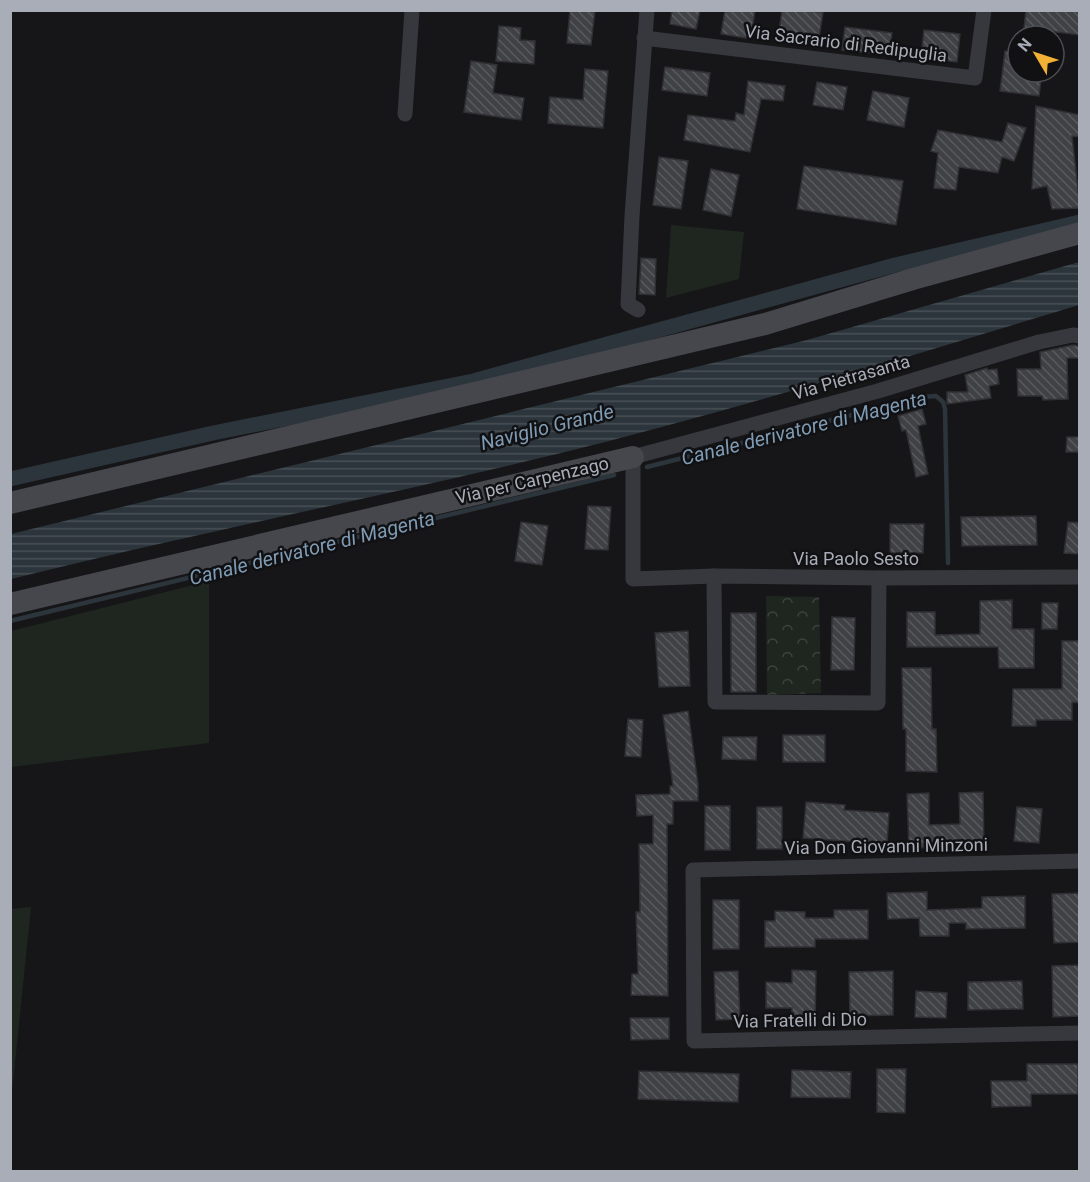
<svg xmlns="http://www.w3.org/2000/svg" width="1090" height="1182" font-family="Roboto,sans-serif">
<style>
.grass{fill:#1e261f}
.park{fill:url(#park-crowns)}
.water{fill:url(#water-rules)}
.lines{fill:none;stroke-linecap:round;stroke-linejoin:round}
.stream{stroke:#2c353c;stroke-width:4.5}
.canal{stroke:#2c353c;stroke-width:15}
.building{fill:url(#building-back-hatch);stroke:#303034;stroke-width:1.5}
.street{stroke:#37383d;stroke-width:15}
.secondary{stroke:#45474d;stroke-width:22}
.labels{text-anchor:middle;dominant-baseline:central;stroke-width:5;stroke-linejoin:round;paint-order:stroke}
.street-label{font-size:18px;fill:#a8adb8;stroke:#111113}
.water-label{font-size:20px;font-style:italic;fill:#7f9bb3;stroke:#111113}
</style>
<defs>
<pattern id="park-crowns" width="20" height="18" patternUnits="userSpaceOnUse" patternTransform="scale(1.5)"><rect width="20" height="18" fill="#1e261f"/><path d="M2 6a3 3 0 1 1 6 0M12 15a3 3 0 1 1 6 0" fill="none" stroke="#3c433d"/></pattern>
<pattern id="water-rules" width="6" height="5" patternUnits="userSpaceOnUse" patternTransform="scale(1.5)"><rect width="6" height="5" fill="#2c353c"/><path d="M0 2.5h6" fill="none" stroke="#485056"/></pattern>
<pattern id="building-back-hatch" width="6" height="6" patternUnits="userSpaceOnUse" patternTransform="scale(1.5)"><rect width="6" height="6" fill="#404145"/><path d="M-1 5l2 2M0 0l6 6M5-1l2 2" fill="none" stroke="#595a5e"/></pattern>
</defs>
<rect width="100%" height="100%" fill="#161618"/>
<!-- grass -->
<g class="grass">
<polygon points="671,225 744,232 739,279 666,298"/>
<polygon points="209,581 209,743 11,767 11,631"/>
<polygon points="31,907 11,1102 11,909"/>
</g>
<!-- park -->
<polygon class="park" points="766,596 819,597 821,693 767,695"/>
<!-- water -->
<path class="water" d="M 1079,262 L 1079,305 C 906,357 733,411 557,454 C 375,498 192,534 11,579 L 11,534 L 807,340 Z"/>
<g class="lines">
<!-- stream -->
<g class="stream">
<polyline points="647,467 923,397 936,396 943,402 945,409 948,563"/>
<polyline points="10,621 614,475"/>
</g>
<!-- canal -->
<polyline class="canal" points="10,479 213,433 473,381 895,265 1080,222"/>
</g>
<!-- building -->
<g class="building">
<polygon points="570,10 595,10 591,45 567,43"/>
<polygon points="672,10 700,10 696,29 670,24"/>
<polygon points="725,10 755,10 751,39 721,34"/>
<polygon points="782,10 823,12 818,45 778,39"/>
<polygon points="1026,10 1080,10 1080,35 1024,28"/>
<polygon points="499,26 521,28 520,40 535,41 534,64 496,61"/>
<polygon points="845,27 892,33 889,55 842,50"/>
<polygon points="924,30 960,34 957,62 921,58"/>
<polygon points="1005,51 1018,53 1018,72 1042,72 1039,96 1000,91"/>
<polygon points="471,61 497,65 493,93 524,98 521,120 464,112"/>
<polygon points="665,67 710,73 707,96 662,90"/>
<polygon points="585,69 608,71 603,128 548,123 550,97 583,100"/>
<polygon points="748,81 785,86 783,101 761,99 750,152 684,140 688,115 735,121 736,113 744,115"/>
<polygon points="817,82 847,87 843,110 813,105"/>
<polygon points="873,91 909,98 904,127 867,120"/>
<polygon points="1036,106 1080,115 1080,137 1072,136 1080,208 1052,209 1047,186 1032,189"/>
<polygon points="1008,123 1026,128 1014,161 1002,157 998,173 959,167 956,190 934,188 938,153 931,151 938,130 1002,142"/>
<polygon points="659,157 688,161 681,209 653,205"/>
<polygon points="804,166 903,181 896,225 797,209"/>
<polygon points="711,169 739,175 731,216 703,210"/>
<polygon points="641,258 656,259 655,295 639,294"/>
<polygon points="1073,345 1080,346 1080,358 1067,358 1068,399 1043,400 1042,396 1018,396 1017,369 1041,369 1040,352"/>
<polygon points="987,368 988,370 997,369 999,384 989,386 991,398 947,404 947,392 968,392 965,375"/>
<polygon points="922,409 926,424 918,426 928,474 916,477 906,430 902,431 898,416"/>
<polygon points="1067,437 1080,437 1080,452 1066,452"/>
<polygon points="588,506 611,507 608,550 585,549"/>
<polygon points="1036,516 1037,545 962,546 961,517"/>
<polygon points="521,522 548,526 542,565 515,561"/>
<polygon points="1068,522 1080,523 1080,554 1064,553"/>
<polygon points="890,524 924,524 923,553 890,553"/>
<polygon points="1012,600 1012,629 1034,629 1034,668 999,668 998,647 907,647 907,612 935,612 935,635 980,634 980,601"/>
<polygon points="1042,603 1058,603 1057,629 1042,629"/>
<rect x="731" y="613" width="25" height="79"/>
<polygon points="832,617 855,618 854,670 831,670"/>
<polygon points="688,631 690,686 659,687 655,633"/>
<polygon points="1062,641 1080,641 1080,703 1072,702 1072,720 1036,720 1036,726 1012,726 1013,689 1062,689"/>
<polygon points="902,668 931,668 932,729 936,729 937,772 906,771 906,729 903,729"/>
<polygon points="688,711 698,784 698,801 673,801 673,824 667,824 668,996 631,995 632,974 638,974 636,912 640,912 639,844 653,844 653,815 637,816 636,795 670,794 670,786 673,786 663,715"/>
<polygon points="628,719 643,720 641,757 625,756"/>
<rect x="783" y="735" width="42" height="27"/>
<polygon points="723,737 757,737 756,760 722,759"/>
<polygon points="983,792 984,846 909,848 907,794 929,793 929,825 960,824 959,793"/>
<polygon points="806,802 845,805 844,810 889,813 887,844 803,838"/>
<rect x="705" y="806" width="25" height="44"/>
<rect x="757" y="807" width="25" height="42"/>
<polygon points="1017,807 1042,809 1039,843 1014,841"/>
<polygon points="927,892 927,910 982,908 982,897 1025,896 1025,928 966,929 966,923 949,923 949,936 920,936 919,918 888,919 887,893"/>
<polygon points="1080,893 1080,942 1054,943 1052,894"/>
<rect x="713" y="900" width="26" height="49"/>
<polygon points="834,910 868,910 868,939 815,939 815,947 765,947 765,921 775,921 775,911 805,912 805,918 834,918"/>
<polygon points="1080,965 1080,1016 1053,1017 1052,966"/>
<polygon points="792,970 816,971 815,1024 792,1023 792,1008 766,1008 766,982 792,983"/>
<polygon points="738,971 740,1019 716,1020 714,972"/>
<polygon points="893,971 893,1015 850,1016 849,972"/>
<polygon points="1022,981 1023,1009 968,1010 968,982"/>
<polygon points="916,991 947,993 946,1018 915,1017"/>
<polygon points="630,1018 669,1018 669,1039 631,1040"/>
<polygon points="1027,1064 1078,1064 1078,1094 1031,1094 1031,1106 992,1107 991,1081 1027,1081"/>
<polygon points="877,1069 906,1069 905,1113 877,1112"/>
<polygon points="792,1070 851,1072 850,1098 791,1097"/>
<polygon points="639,1071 739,1074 738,1102 638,1099"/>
</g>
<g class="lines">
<!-- street -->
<g class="street">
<polyline points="644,38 975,78 984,10"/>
<polyline points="405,114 412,10"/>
<polyline points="638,310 628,304 632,216 647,10"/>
<polyline points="1080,336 1073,335 1039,342 878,391 633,457 633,579 714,576 879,578 1080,577"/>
<polyline points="714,576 715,702 878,703 879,578"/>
<polyline points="1080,861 693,870 694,1041 1080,1033"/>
</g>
<!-- secondary -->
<g class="secondary">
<polyline points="10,503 765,324 913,279 1080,233"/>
<polyline points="10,604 633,457"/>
</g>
</g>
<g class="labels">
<!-- street labels -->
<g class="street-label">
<text transform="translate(846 43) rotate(7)">Via Sacrario di Redipuglia</text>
<text transform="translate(851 377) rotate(-16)">Via Pietrasanta</text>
<text transform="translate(532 480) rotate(-13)">Via per Carpenzago</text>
<text x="856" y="558">Via Paolo Sesto</text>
<text transform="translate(886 846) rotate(-1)">Via Don Giovanni Minzoni</text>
<text transform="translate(800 1020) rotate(-1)">Via Fratelli di Dio</text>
</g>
<!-- water labels -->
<g class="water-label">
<text transform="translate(547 427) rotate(-14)">Naviglio Grande</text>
<text transform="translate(804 428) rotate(-14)">Canale derivatore di Magenta</text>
<text transform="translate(312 548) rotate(-14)">Canale derivatore di Magenta</text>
</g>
</g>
<!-- border -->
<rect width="1090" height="1182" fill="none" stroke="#a8adb8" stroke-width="24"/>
<!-- north arrow -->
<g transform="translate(1036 54) rotate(309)"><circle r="28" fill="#111113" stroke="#4d4f55" stroke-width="1.5"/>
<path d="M0-4.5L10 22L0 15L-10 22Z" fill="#f2b134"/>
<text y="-9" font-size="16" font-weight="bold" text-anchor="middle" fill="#a8adb8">N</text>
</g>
</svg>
